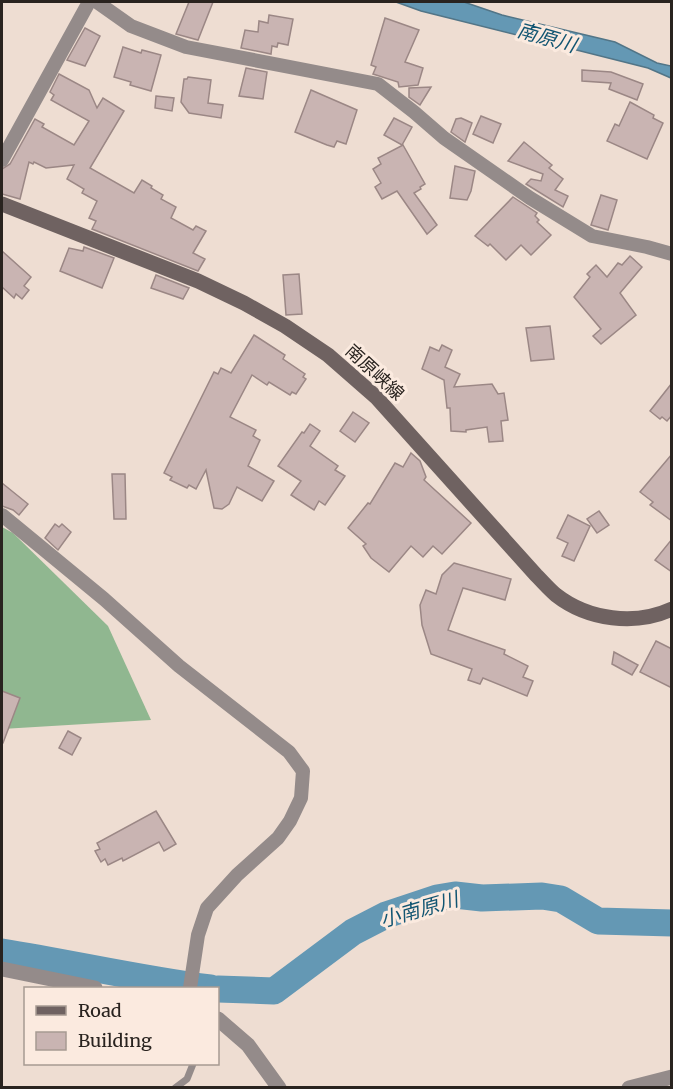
<svg xmlns="http://www.w3.org/2000/svg" width="673" height="1089" font-family="Merriweather,'Noto Sans JP',serif">
<style>
.forest{fill:#90b790}
.water{fill:#6498b4;stroke:#527587;stroke-width:1.5}
.lines{fill:none;stroke-linecap:round;stroke-linejoin:round}
.river{stroke:#6498b4;stroke-width:27}
.building{fill:#c9b4b2;stroke:#9b8785;stroke-width:1.5}
.service{stroke:#948b8a;stroke-width:7}
.minor{stroke:#948b8a;stroke-width:14}
.tertiary{stroke:#948b8a;stroke-width:15}
.secondary{stroke:#6f6261;stroke-width:15}
.labels{text-anchor:middle;dominant-baseline:central;stroke-width:6;stroke-linejoin:round;paint-order:stroke}
.street-label{font-size:18px;fill:#29231f;stroke:#fbeadf}
.water-label{font-size:20px;font-style:italic;fill:#125572;stroke:#fbeadf}
</style>
<rect width="100%" height="100%" fill="#eeddd2"/>
<!-- forest -->
<polygon class="forest" points="2,527 13,533 108,626 151,720 2,729"/>
<!-- water -->
<polygon class="water" points="396,2 464,2 502,15 615,42 657,63 671,66 671,78 648,68 421,11"/>
<g class="lines">
<!-- river -->
<g class="river">
<path d="M 2,952 C 71,963 140,979 210,988"/>
<polyline points="218,989 274,991 353,932 386,915 437,898 455,895 482,898 542,896 561,899 598,921 672,923"/>
</g>
</g>
<!-- building -->
<g class="building">
<polygon points="189,2 213,2 198,40 176,34"/>
<polygon points="269,15 293,19 288,45 278,43 277,47 272,46 271,54 241,48 245,30 258,32 259,21 268,23"/>
<polygon points="385,18 419,30 405,62 423,68 418,85 399,87 398,82 373,74 376,67 371,65"/>
<polygon points="85,28 100,36 85,66 67,60"/>
<polygon points="123,47 141,53 142,50 161,55 151,91 130,85 131,82 114,77"/>
<polygon points="246,68 267,72 263,99 239,96"/>
<polygon points="582,70 611,72 643,84 637,100 609,89 611,83 582,81"/>
<polygon points="59,74 89,90 97,108 103,98 124,111 90,168 134,193 142,180 152,186 151,188 163,195 161,199 176,207 171,218 193,230 196,226 206,231 193,253 205,259 198,271 92,229 96,221 89,218 97,201 82,193 84,189 67,179 74,165 46,168 34,162 33,164 29,162 20,199 2,194 2,169 10,164 35,119 44,124 42,127 74,145 89,121 51,100 54,95 50,92"/>
<polygon points="188,77 211,80 208,103 223,105 221,118 189,113 181,102 184,79 187,79"/>
<polygon points="431,87 420,105 409,97 409,88"/>
<polygon points="311,90 357,110 346,144 337,141 334,147 327,145 295,132"/>
<polygon points="156,96 174,98 172,111 155,108"/>
<polygon points="630,102 654,115 653,118 663,123 647,159 607,141 615,124 619,126"/>
<polygon points="481,116 501,124 493,143 473,134"/>
<polygon points="394,118 412,127 402,145 384,135"/>
<polygon points="461,118 472,123 465,142 451,132 456,119"/>
<polygon points="524,142 552,165 549,168 563,179 555,190 568,196 563,207 526,184 531,179 541,181 543,174 508,161"/>
<polygon points="403,145 425,184 420,187 421,189 414,193 437,225 427,234 397,191 382,199 375,187 381,183 373,169 381,164 378,158"/>
<polygon points="455,166 475,171 471,191 467,200 450,198"/>
<polygon points="601,195 617,200 608,230 591,225"/>
<polygon points="513,197 537,213 535,216 539,220 537,222 551,235 531,255 521,245 506,260 490,244 488,246 475,236"/>
<polygon points="84,247 114,258 102,288 60,271 69,248 83,251"/>
<polygon points="2,251 31,277 24,286 29,290 22,299 16,294 14,298 2,287"/>
<polygon points="630,256 642,267 620,293 636,315 601,344 593,336 601,329 574,297 590,277 587,274 596,265 607,277 618,263 622,265"/>
<polygon points="299,274 302,314 286,315 283,275"/>
<polygon points="156,275 189,288 183,299 151,288"/>
<polygon points="550,326 554,359 531,361 526,328"/>
<polygon points="254,335 285,355 283,359 305,374 303,377 306,379 296,394 292,392 290,395 269,382 267,385 252,375 230,417 256,430 253,436 260,440 248,466 274,481 262,501 237,487 229,504 222,509 214,508 206,470 196,489 189,485 187,488 170,480 172,477 164,473 214,372 218,374 221,368 231,373"/>
<polygon points="442,345 452,350 445,367 460,374 454,387 492,384 498,394 504,393 508,420 501,421 503,441 489,442 487,427 466,430 466,432 451,431 450,408 447,408 444,380 422,369 430,347 439,351"/>
<polygon points="672,383 672,415 667,421 662,417 660,419 650,411"/>
<polygon points="353,412 369,423 355,442 340,431"/>
<polygon points="310,424 320,431 310,446 338,466 335,470 345,476 325,505 319,501 314,510 291,495 301,481 278,466 302,432 304,433"/>
<polygon points="411,453 420,461 426,477 424,480 471,523 442,554 433,546 423,557 411,546 389,572 371,558 363,546 366,544 348,528 368,503 370,504 395,463 403,467"/>
<polygon points="672,454 672,521 650,505 653,502 640,492"/>
<polygon points="112,474 125,474 126,519 114,519"/>
<polygon points="2,483 28,504 19,515 13,510 2,506"/>
<polygon points="599,511 609,525 597,533 587,519"/>
<polygon points="568,515 590,526 574,561 562,556 568,543 557,538"/>
<polygon points="55,524 59,527 62,524 71,532 58,550 45,538"/>
<polygon points="672,539 672,572 655,560"/>
<polygon points="454,563 511,579 505,600 463,588 448,630 505,650 504,654 528,666 523,677 533,681 527,696 483,678 480,684 468,680 472,669 431,654 422,625 420,605 426,590 436,594 442,575"/>
<polygon points="656,641 672,649 672,688 640,672"/>
<polygon points="614,652 638,665 632,675 612,664"/>
<polygon points="2,691 20,698 3,743 2,743"/>
<polygon points="68,731 81,738 72,755 59,748"/>
<polygon points="156,811 176,844 164,851 159,842 123,861 122,858 108,865 105,859 101,862 95,851 100,849 97,843"/>
</g>
<g class="lines">
<!-- service -->
<polyline class="service" points="175,1088 187,1079 193,1064"/>
<!-- minor -->
<g class="minor">
<polyline points="97,2 131,26 186,47 378,84 414,112 444,138 530,198 592,236 647,247 672,254"/>
<polyline points="2,160 89,2"/>
<polyline points="2,515 104,599 179,666 289,752 303,771 301,798 290,821 278,838 237,875 207,908 198,935 190,988"/>
</g>
<!-- tertiary -->
<g class="tertiary">
<polyline points="2,969 95,988"/>
<polyline points="218,1019 248,1045 279,1088"/>
<polyline points="629,1088 672,1077"/>
</g>
<!-- secondary -->
<path class="secondary" d="M 2,204 L 198,281 L 244,303 L 285,326 L 328,355 L 376,397 L 536,575 C 543,582 549,589 556,595 C 588,620 635,626 672,609"/>
</g>
<g class="labels">
<!-- street labels -->
<g class="street-label">
<text transform="translate(375 372) rotate(43)">南原峡線</text>
</g>
<!-- water labels -->
<g class="water-label">
<text transform="translate(547 37) rotate(16)">南原川</text>
<text transform="translate(419 909) rotate(-16)">小南原川</text>
</g>
</g>
<!-- border -->
<rect width="673" height="1089" fill="none" stroke="#29231f" stroke-width="6"/>
<!-- legend -->
<rect x="24" y="987" width="195" height="78" fill="#fbeadf" stroke="#a79a92" stroke-width="1.5"/>
<rect x="36" y="1006" width="30" height="9" fill="#6f6261" stroke="#a79a92" stroke-width="1.5"/>
<text x="78" y="1017" font-size="18" fill="#29231f">Road</text>
<rect x="36" y="1032" width="30" height="18" fill="#c9b4b2" stroke="#a79a92" stroke-width="1.5"/>
<text x="78" y="1047" font-size="18" fill="#29231f">Building</text>
</svg>
